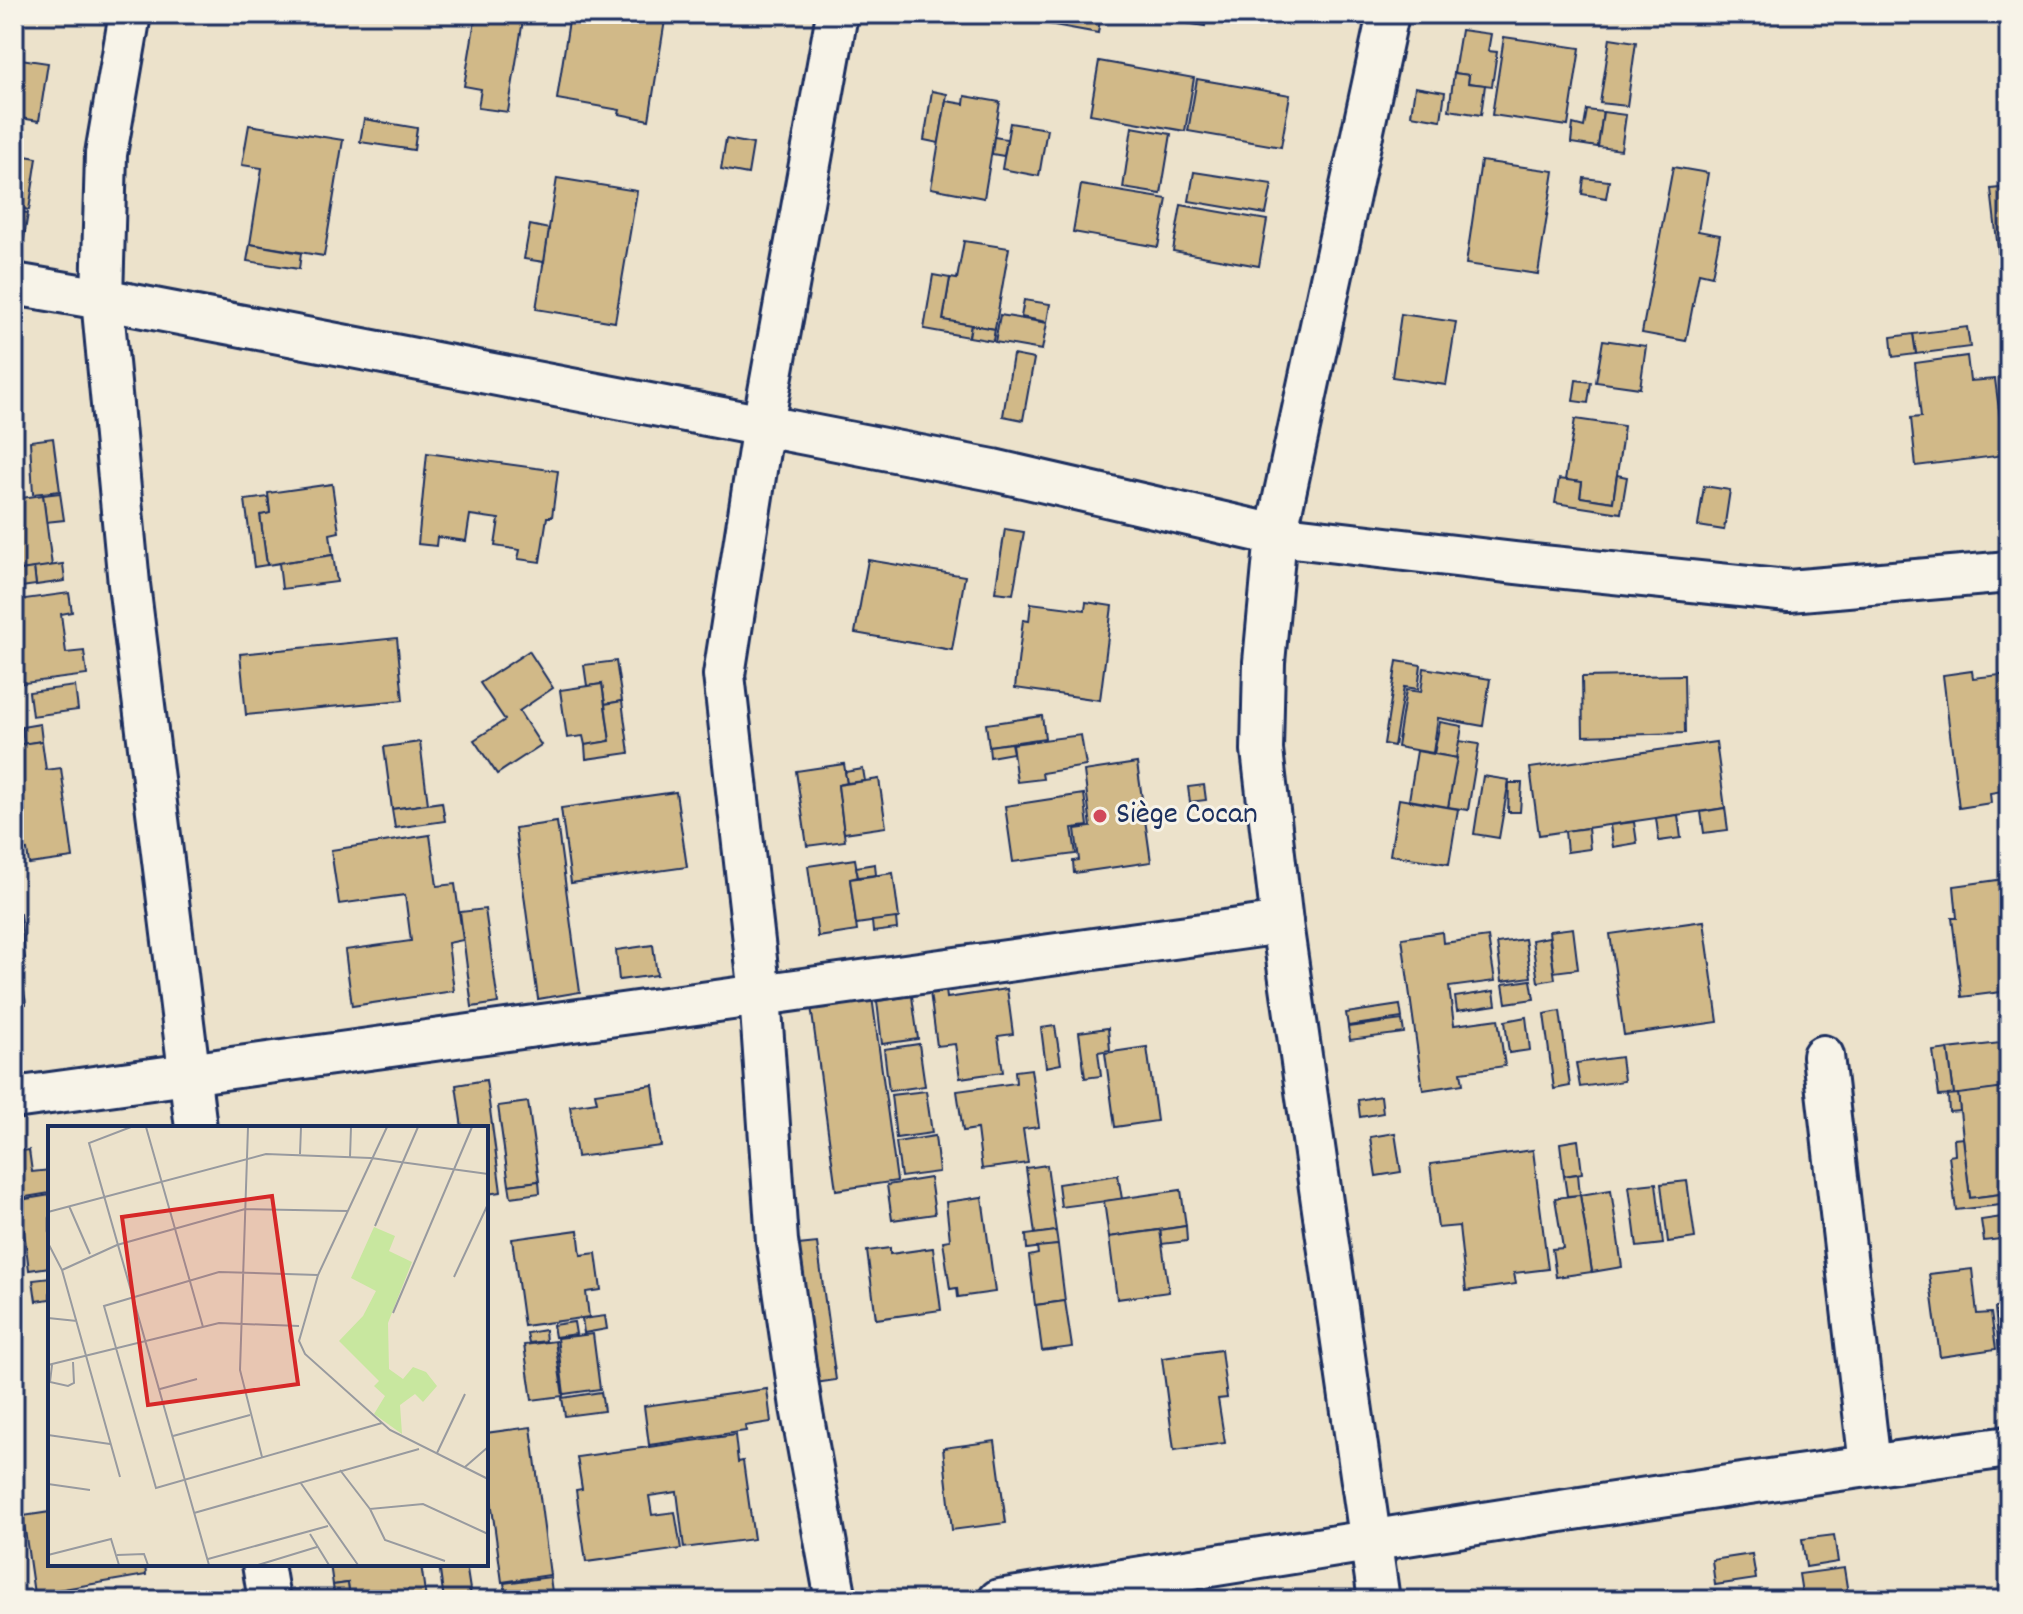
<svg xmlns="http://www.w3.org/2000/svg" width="2023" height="1614" font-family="Dekko,sans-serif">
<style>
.building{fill:#d1b988;stroke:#1b2f5e;stroke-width:2}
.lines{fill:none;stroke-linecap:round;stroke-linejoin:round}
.minor-casing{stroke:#1b2f5e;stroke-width:46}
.minor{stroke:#f7f3e8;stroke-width:40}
.poi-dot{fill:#d1495b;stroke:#f7f3e8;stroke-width:3}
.labels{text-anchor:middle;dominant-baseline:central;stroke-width:6;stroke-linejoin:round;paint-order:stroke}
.poi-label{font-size:32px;fill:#1b2f5e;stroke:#f7f3e8;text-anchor:start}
.inset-road{fill:none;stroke:#989a9f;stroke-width:2}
.view{fill:#d62828;fill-opacity:0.15;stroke:#d62828;stroke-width:4}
.inset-edge{fill:none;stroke:#1b2f5e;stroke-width:4}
</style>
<rect width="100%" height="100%" fill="#ece2cb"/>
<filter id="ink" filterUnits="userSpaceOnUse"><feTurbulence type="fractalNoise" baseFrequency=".0125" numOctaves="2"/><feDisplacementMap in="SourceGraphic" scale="16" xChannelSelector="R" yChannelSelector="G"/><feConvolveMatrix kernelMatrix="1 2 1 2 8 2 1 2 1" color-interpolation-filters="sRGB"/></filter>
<g filter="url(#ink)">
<!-- building -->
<g class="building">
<polygon points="476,14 524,14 508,112 478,108 481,89 464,86"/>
<polygon points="570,14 666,14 649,120 619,114 620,110 557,99"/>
<polygon points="1033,14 1101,14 1098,33 1032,21"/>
<polygon points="1148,14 1207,14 1205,26 1147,17"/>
<polygon points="1461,30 1491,34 1488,51 1497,52 1492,86 1468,83 1469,75 1454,73"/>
<polygon points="1504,37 1580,48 1568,126 1492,115"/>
<polygon points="1610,38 1636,42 1627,106 1600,103"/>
<polygon points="14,58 48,63 39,121 14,117"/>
<polygon points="1099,61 1194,78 1185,131 1090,114"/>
<polygon points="1454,73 1469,75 1468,83 1485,85 1481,115 1449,110"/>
<polygon points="1197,79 1290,95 1281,147 1188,131"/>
<polygon points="1415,87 1445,92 1441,120 1411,115"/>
<polygon points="932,91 947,94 939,143 924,140"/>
<polygon points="965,96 1000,102 984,198 931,188 946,101 964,104"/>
<polygon points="1587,110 1603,112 1598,147 1571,143 1573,124 1584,127"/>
<polygon points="1603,112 1626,115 1621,150 1598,147"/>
<polygon points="364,119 417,128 414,150 360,142"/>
<polygon points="1010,123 1047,129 1039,176 1002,169"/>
<polygon points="249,125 343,140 324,256 250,244 262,168 242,165"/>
<polygon points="1132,127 1171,134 1161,194 1123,188"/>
<polygon points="994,137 1007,139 1004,156 992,154"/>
<polygon points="726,139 753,144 748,174 721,169"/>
<polygon points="14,154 37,158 29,210 14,207"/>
<polygon points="1481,161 1554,171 1538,274 1466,264"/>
<polygon points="1673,167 1708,173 1698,231 1720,235 1712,276 1699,273 1686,341 1642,333"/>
<polygon points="1194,172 1272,184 1266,214 1189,201"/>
<polygon points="557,178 637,191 615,322 536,309"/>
<polygon points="1584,178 1609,181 1606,198 1582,194"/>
<polygon points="1081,185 1167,199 1158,247 1073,232"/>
<polygon points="2009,187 2009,266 2000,267 1991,189"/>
<polygon points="1181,205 1267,220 1259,266 1173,251"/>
<polygon points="14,211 28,213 24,238 14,237"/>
<polygon points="530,225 549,229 544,262 524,259"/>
<polygon points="964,241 1009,248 995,329 943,320 950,278 957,279"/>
<polygon points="250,244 301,253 299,269 247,261"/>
<polygon points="933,275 950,278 943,320 971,325 969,337 924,329"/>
<polygon points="1024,300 1050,304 1047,322 1021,317"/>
<polygon points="1401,314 1456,322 1446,385 1392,377"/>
<polygon points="1000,315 1047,323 1042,350 995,342"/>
<polygon points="971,325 995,329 993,341 969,337"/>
<polygon points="1967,327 1970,347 1916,354 1913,334"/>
<polygon points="1913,334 1916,354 1893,357 1891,337"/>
<polygon points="1603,340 1646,346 1640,388 1596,382"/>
<polygon points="1013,355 1034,359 1023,420 1003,416"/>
<polygon points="1967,356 1970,381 1995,379 2005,455 1916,466 1911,418 1921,417 1915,363"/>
<polygon points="1576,380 1591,382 1588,403 1573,401"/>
<polygon points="1575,419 1624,426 1613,502 1580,497 1582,482 1565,480"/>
<polygon points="53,438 60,491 33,494 30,441"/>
<polygon points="427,453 558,471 552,517 547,517 540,562 518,559 520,550 495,546 499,519 470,515 466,541 437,537 436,546 418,544"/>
<polygon points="1617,475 1627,477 1621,513 1555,503 1559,479 1582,482 1580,497 1613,502"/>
<polygon points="332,484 339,532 330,534 333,555 267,565 260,515 270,513 268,493"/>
<polygon points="1704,486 1730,490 1724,530 1698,526"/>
<polygon points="60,493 64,520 46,522 43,495"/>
<polygon points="43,495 52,566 14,571 14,499"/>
<polygon points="268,497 270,513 260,515 267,565 254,567 245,500"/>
<polygon points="1005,529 1024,532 1013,594 995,592"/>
<polygon points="333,555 337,582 282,589 279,563"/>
<polygon points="868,560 965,576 952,650 855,633"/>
<polygon points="63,564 65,581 36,585 34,568"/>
<polygon points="34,568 36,585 14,588 14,571"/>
<polygon points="69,593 72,612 61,614 66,653 84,651 87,675 17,684 14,664 14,613 18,613 17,600"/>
<polygon points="1086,602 1112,606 1100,700 1015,688 1023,620 1029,621 1031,603 1085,610"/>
<polygon points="397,638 403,700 246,715 240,654"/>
<polygon points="529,651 553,688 519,711 541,745 497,774 474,740 505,720 480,683"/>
<polygon points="616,661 622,701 605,704 602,684 587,686 584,665"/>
<polygon points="1397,661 1421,665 1418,689 1404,687 1394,746 1384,744"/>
<polygon points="1424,668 1490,679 1483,726 1438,718 1433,753 1397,747 1406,690 1421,692"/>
<polygon points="1972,671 1973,678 2009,674 2009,790 1990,793 1991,803 1959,808 1943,675"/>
<polygon points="1684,675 1685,733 1583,736 1582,677"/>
<polygon points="602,684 610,741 585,745 583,736 567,738 560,690"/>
<polygon points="75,686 78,710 32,716 29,692"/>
<polygon points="622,701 629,753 586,759 585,745 610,741 605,704"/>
<polygon points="1042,716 1045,738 989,746 986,724"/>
<polygon points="1440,722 1462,726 1457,758 1434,754"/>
<polygon points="40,724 42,741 24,744 22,727"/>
<polygon points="1081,735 1086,766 1042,773 1043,779 1017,782 1012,744"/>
<polygon points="42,741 46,770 61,768 73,858 29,864 27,850 14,852 14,745"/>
<polygon points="1459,741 1479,744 1468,810 1448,807"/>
<polygon points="420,742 428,804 392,809 384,747"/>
<polygon points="1716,742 1725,808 1539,835 1530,768"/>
<polygon points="1011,743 1013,753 990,757 989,746"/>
<polygon points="1417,751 1457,758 1448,807 1409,800"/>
<polygon points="1137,763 1151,862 1074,873 1073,861 1079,860 1075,829 1091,827 1084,771"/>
<polygon points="844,764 847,783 838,785 845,841 807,846 796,771"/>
<polygon points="863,769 865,781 847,783 845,772"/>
<polygon points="1483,776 1509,780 1499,838 1474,834"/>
<polygon points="879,779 886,827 844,833 838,785"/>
<polygon points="1509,783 1522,783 1520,812 1508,812"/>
<polygon points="1204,785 1206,800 1190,802 1188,787"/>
<polygon points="676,792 687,867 571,883 561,808"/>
<polygon points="1084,794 1088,826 1072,828 1076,854 1013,862 1005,806"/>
<polygon points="1399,799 1458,809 1449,864 1390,855"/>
<polygon points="442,802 445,821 395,828 392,809"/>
<polygon points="1725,808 1728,830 1704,833 1701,812"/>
<polygon points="1678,815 1681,838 1659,841 1656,818"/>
<polygon points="557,822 580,992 538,999 515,828"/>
<polygon points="1634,822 1637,843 1613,847 1610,825"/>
<polygon points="1588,828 1590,849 1567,852 1565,831"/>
<polygon points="430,835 437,886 455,884 463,940 448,943 454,991 352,1006 345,950 411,941 405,895 339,904 331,850"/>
<polygon points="855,859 858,877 850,879 857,931 818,937 808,866"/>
<polygon points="875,864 876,875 858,877 856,867"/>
<polygon points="893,873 899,918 856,924 850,879"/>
<polygon points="2005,879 2009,914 2009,991 1962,997 1952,918 1957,918 1954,886"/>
<polygon points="485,909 498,1003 472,1007 460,912"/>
<polygon points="14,914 20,914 25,958 19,958 26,1004 14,1006"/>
<polygon points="896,918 897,929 873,932 872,921"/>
<polygon points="1704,921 1718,1022 1624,1035 1610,934"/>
<polygon points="1573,928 1578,969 1554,972 1549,931"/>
<polygon points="1442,932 1443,943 1488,937 1495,981 1449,987 1454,1025 1498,1019 1505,1066 1461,1072 1463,1084 1423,1090 1402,938"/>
<polygon points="1549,937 1555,979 1538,982 1532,940"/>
<polygon points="1525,939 1531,977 1502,981 1497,943"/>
<polygon points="653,945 657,975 619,980 616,950"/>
<polygon points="1531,980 1534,999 1506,1003 1503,984"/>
<polygon points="1007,989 1013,1034 998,1036 1003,1072 960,1078 955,1044 937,1046 930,992 946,990 947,998"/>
<polygon points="1494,991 1496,1005 1457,1011 1455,997"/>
<polygon points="912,996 918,1039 882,1044 877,1001"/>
<polygon points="872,997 897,1181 836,1190 811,1006"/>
<polygon points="1400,1005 1402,1018 1348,1026 1346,1013"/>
<polygon points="1560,1011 1570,1086 1554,1089 1544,1014"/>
<polygon points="1526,1017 1530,1050 1509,1053 1505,1021"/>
<polygon points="1402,1020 1404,1033 1350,1040 1348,1027"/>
<polygon points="1055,1026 1061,1064 1046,1067 1041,1028"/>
<polygon points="1108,1028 1110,1050 1098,1052 1101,1076 1085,1078 1079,1032"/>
<polygon points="2009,1042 2009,1088 1954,1095 1948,1049"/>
<polygon points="919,1044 925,1086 889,1091 884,1049"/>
<polygon points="1147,1047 1157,1121 1115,1127 1105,1053"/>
<polygon points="1948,1049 1954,1095 1939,1096 1933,1051"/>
<polygon points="1621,1057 1624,1081 1580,1087 1576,1063"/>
<polygon points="1031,1069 1039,1127 1023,1129 1028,1163 982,1169 977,1129 963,1131 957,1091 1016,1083 1015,1071"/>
<polygon points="486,1080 501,1192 486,1194 486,1128 462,1128 456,1085"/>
<polygon points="653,1085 661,1146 577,1157 570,1106 597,1102 595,1093"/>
<polygon points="2005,1088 2009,1121 2009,1193 1970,1198 1958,1094"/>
<polygon points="926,1091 932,1133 896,1138 891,1095"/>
<polygon points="1958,1094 1960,1111 1949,1112 1948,1095"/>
<polygon points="1381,1096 1383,1113 1360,1117 1358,1100"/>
<polygon points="528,1102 539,1181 509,1185 498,1106"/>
<polygon points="1395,1133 1401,1172 1376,1176 1370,1137"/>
<polygon points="935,1136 939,1172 901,1177 896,1142"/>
<polygon points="1963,1138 1970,1198 2009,1193 2009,1204 1956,1210 1949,1156 1955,1155 1954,1139"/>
<polygon points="1578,1140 1582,1173 1564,1176 1560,1143"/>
<polygon points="29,1150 32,1172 50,1170 50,1193 14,1199 14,1152"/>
<polygon points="1533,1150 1548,1269 1514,1273 1516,1284 1466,1291 1459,1226 1438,1228 1430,1164"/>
<polygon points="1047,1165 1056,1231 1035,1234 1026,1168"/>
<polygon points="1578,1174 1580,1195 1567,1196 1564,1176"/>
<polygon points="1118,1175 1122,1199 1061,1207 1058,1184"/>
<polygon points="930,1178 935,1214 892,1220 887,1185"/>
<polygon points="539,1181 540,1193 511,1197 509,1185"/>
<polygon points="1687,1181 1695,1238 1668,1242 1661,1184"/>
<polygon points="1656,1183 1663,1244 1637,1247 1629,1186"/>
<polygon points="1181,1190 1186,1226 1109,1237 1104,1201"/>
<polygon points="1611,1190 1622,1267 1592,1272 1580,1195"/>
<polygon points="50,1195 50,1267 29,1270 20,1200"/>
<polygon points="1580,1195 1592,1272 1556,1277 1552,1249 1563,1248 1555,1198"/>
<polygon points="982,1197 995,1292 958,1297 957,1288 950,1289 943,1241 950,1240 946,1202"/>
<polygon points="2009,1216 2009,1238 1984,1241 1981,1220"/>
<polygon points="1186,1226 1187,1241 1162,1244 1160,1230"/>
<polygon points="578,1230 581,1255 596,1253 601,1290 586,1292 589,1317 524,1326 512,1239"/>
<polygon points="1160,1230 1169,1292 1117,1299 1109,1237"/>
<polygon points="1056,1231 1058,1245 1027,1249 1026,1235"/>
<polygon points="817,1243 836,1380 808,1384 789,1246"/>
<polygon points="1058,1245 1065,1301 1035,1305 1029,1256 1038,1254 1037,1247"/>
<polygon points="890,1248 890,1254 933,1248 941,1310 876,1319 867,1251"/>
<polygon points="1972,1269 1977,1314 1991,1313 1996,1349 1940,1357 1929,1274"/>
<polygon points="50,1278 50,1299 36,1301 33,1280"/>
<polygon points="1065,1301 1072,1347 1042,1351 1036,1305"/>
<polygon points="2009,1306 2009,1348 1999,1349 1995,1308"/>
<polygon points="605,1316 607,1329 584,1333 582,1319"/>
<polygon points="574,1322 576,1334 555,1337 553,1325"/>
<polygon points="545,1330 546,1341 529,1343 527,1333"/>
<polygon points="593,1334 600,1389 564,1394 557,1338"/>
<polygon points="555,1341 563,1396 532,1400 524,1345"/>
<polygon points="1221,1350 1227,1398 1218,1399 1225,1443 1174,1450 1162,1358"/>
<polygon points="767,1389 771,1422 745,1426 746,1431 649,1445 644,1406"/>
<polygon points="601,1392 604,1411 565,1416 562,1398"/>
<polygon points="531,1427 550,1575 502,1582 486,1463 486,1433"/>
<polygon points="735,1435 738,1462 743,1461 754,1539 684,1548 677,1492 649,1496 652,1515 675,1512 681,1549 586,1562 576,1490 582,1489 577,1457"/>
<polygon points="995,1441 1006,1523 952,1530 943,1448"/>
<polygon points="50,1512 50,1564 145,1564 146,1575 34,1594 23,1516"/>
<polygon points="1834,1535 1838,1562 1806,1567 1802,1539"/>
<polygon points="1752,1554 1756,1579 1715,1585 1712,1560"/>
<polygon points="330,1564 421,1564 426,1600 350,1600 348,1583 333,1585"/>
<polygon points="439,1564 466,1564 471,1596 444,1600"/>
<polygon points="1844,1568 1849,1600 1803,1600 1799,1574"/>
<polygon points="550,1577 553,1600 507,1600 504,1583"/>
<polygon points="348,1583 350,1600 335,1600 333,1585"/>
</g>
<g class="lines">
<defs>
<g id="minor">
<polyline points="130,14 106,154 102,299 129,584 196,1128"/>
<polyline points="14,284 102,299 993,470 1276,535 1515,563 1789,591 2009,572"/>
<polyline points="1823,1056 1870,1465"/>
<polyline points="14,1098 1282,923"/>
<polyline points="263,1564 269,1600"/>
<polyline points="836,1600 801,1407 777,1241 760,995 724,675 763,425 837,14"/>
<path d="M 999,1600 C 1335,1546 1672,1491 2009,1447"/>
<polyline points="1379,1600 1282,923 1262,750 1264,662 1276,535 1388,14"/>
</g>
</defs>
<!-- minor casing -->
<use href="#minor" class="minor-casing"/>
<!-- minor -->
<use href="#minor" class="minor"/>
</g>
</g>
<!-- markers -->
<circle class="poi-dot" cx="1100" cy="816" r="8"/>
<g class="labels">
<!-- poi labels -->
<g class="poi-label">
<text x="1116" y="816">Siège Cocan</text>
</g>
</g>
<!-- overview -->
<g transform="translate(48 1126)">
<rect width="440" height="440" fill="#ece2cb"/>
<path d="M 326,101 L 347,110 L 341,125 L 364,136 L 340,197 L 341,243 L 355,253 L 365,241 L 378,246 L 389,260 L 375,276 L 367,268 L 352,279 L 354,308 L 326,288 L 337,270 L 326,260 L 331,255 L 291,215 L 315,190 L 328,165 L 303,152 Z" fill="#c8e79f"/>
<path class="inset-road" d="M 83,1 L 41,17 L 161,439M 98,1 L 155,201M 200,1 L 192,244 L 214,331M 339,1 L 270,149 L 251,215 L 257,228 L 342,304 L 440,353M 252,28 L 253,1M 302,31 L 303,1M 21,80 L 42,128M 0,86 L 218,28 L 323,32 L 440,48M 327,100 L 370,1M 0,117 L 14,144 L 72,351M 14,144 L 69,119 L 197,83 L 300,85M 270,149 L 171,146 L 56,180 L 108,362 L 334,297M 406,151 L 440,78M 345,187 L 424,1M 0,192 L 29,195M 0,239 L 171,197 L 251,200M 4,239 L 2,256 L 20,260 L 26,257 L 25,236M 112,263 L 149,253M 0,309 L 62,318M 125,310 L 202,289M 389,327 L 417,268M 417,341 L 440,321M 292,344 L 322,383 L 375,378 L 440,408M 252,356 L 310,439M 0,358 L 42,364M 322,383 L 337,414 L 397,435M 146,387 L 371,323M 262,408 L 281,439M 0,429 L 63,413 L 71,439M 69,429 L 96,428 L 100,439M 160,433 L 280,400M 210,439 L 269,421"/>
<path class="view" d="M 224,70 L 250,258 L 100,279 L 74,91 Z"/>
<rect width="440" height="440" class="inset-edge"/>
</g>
<!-- margin -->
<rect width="2023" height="1614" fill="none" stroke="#f7f3e8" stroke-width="48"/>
<rect x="24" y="24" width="1975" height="1566" fill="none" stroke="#1b2f5e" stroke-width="3" filter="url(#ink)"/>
</svg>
